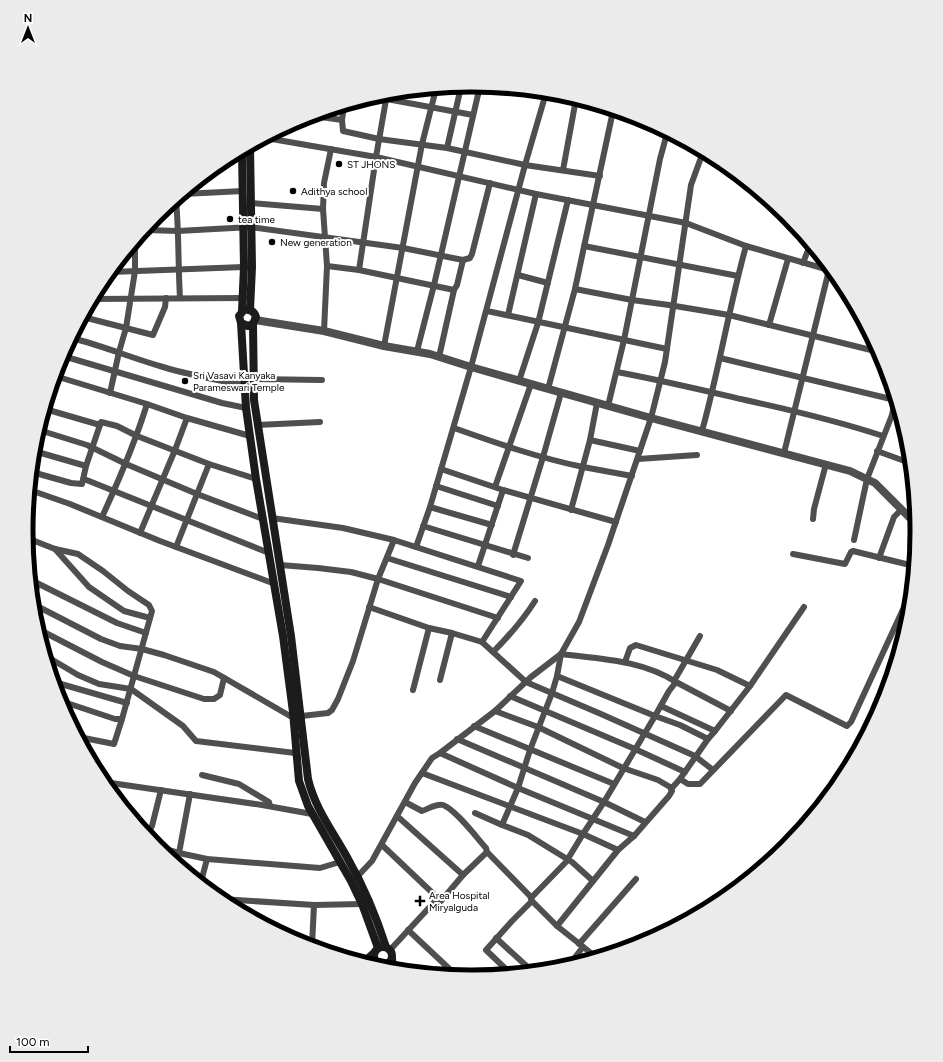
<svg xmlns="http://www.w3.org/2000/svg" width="943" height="1062" font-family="Figtree,sans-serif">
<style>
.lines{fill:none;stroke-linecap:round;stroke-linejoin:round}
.minor{stroke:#4f4f4f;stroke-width:6}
.tertiary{stroke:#4f4f4f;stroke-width:8}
.secondary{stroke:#1c1c1c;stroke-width:8}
.poi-dot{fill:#000;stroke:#fff;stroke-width:1.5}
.labels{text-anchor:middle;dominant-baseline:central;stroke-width:4;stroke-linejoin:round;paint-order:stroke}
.poi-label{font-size:10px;fill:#000;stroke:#fff;text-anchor:start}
.rim{fill:none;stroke:#000;stroke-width:5}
</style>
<rect width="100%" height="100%" fill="#fff"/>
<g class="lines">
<!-- minor -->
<g class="minor">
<polyline points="520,94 521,90"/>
<polyline points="376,97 473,115"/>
<polyline points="344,106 342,120 343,131 379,139 447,148 525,165 600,176"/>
<polyline points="314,116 342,120"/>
<polyline points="266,138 376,157 536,194 686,223 746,246 829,270 784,453"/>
<polyline points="447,148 461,87"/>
<polyline points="563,170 576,99"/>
<polyline points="183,194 243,191"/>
<path d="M 176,200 C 179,233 178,265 180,298"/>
<polyline points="251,203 323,209"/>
<polyline points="145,230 178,231 251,227 403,248 463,260 470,258 472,254 490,183"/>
<polyline points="584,246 738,276"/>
<polyline points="803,263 810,245"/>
<polyline points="327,266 359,270 454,290"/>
<polyline points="359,270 376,157 387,94"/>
<polyline points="111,272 244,267"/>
<polyline points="518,275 548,283"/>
<polyline points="575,289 632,300 669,305 729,315 879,352"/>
<polyline points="93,299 245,298"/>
<polyline points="487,311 667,349"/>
<polyline points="508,315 536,194"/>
<polyline points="83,317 153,335 165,307 166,298"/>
<polyline points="769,325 788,259"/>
<polyline points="324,331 327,266 323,209 324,183 331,149"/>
<path d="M 72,338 C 103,346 132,358 163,367 C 189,375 217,380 244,385"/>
<polyline points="384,346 422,144 436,89"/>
<polyline points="417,351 434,285 480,86"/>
<polyline points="63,356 222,403 246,408"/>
<polyline points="439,357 454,290 457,285 463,260"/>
<polyline points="720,358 895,400"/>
<path d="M 617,372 C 660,380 702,390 745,400 C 791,410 837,421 883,436"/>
<polyline points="55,376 147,404 187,418 250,436"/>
<polyline points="252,379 322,380"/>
<polyline points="519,381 538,323 568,200"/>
<polyline points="548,389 575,289 613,111"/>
<polyline points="110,393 119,352 126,328 135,271 135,242"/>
<polyline points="608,406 624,340 660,159 666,137"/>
<polyline points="45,409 100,425"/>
<polyline points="892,415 901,418"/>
<polyline points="257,425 320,422"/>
<path d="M 454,428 C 496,443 539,458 583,467 C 599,470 616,473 632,476"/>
<polyline points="39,430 87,445 126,464 197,494 263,519"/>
<path d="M 702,431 C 719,370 729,307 746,246"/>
<polyline points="590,440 640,451"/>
<polyline points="34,451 86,466"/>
<polyline points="877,451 910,463"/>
<polyline points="638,459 697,455"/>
<polyline points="441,469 503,490 616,522"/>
<polyline points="32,472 71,483 82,484 86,466 101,422 117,426 137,436 209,464 256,479"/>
<polyline points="84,479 269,553"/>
<polyline points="436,486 498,506"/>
<polyline points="495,487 531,384"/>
<polyline points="30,490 70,504 160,541 275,584"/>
<polyline points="571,510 590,440 597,403"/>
<path d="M 102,517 C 119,480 135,443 147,404"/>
<polyline points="908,517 915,507"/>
<polyline points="272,518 343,528 394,540 521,581 482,642"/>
<polyline points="813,519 814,509 826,464"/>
<polyline points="492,525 430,507 471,367 525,165 546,93"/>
<polyline points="423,526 528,558"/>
<polyline points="140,533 175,450 187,418"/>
<polyline points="27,538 55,549 78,554 103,571 128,591 149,605 152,611 122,719 115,719 61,701 60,702"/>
<polyline points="854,540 867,479 892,415 895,400"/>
<polyline points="176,547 209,464"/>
<polyline points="416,547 430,507"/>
<polyline points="55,549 89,587 124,611 150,618"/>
<polyline points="793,554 845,564 851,552 853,551 914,566"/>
<polyline points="513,555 543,457 561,393"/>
<polyline points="387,558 511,597"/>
<polyline points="879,558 894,517 901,510"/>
<polyline points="280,565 318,568 351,572 378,579 498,618"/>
<polyline points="478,566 503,490"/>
<polyline points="31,580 117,623 146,633"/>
<polyline points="33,598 38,584"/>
<polyline points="33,604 101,639 120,646 142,649 164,655 214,672 290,716 293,717 328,713 332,710 338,699 353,661 378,579 394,540"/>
<polyline points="369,607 429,628 452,633 482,642 526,682 601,714 695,756 713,770"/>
<polyline points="38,629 102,662 134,676 204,699 214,699 220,695 224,678"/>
<path d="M 493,652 C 509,636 523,620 535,601"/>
<polyline points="46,656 78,675 99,684 131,689 183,726 196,741 295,753"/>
<polyline points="625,662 630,648 636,645 717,670 750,686"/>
<polyline points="557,676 655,716 680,725 708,739"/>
<polyline points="440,680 452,633"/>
<polyline points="674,681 700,636"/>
<polyline points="54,682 127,703"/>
<polyline points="676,682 731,711"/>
<polyline points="413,690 429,628"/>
<polyline points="510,696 635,749 685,772"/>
<polyline points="661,706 715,731"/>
<polyline points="495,711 538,727 623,768 658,780 670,787 672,791 669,796 634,836 618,850"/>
<polyline points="474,726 614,784"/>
<polyline points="79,737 114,744 122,719"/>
<polyline points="457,739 604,802 645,822"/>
<polyline points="440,753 518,788 634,836"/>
<polyline points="422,773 583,834 566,862 531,898"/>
<polyline points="202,775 239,784 269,802 270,806"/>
<polyline points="680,779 688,784 700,784 786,695 847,726 851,722 911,592"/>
<polyline points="104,782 262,805 312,814"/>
<polyline points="671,789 680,779 708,739 715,731 750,686 804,607"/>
<path d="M 405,802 L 422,811 C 428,809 437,803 443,805 C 455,809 477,838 486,848 L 487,852 L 530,896 L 532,901 L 557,926"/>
<polyline points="475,813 502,825 528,835 572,862 593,881"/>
<polyline points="397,816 463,875"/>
<path d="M 502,825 L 518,788 L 530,750 L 552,693 L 557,676 L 561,654 C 600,659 642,660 676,682 L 669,691 L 655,716 L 604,802 L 583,834 L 618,850 L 557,926 L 596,957"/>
<polyline points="147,835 152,826 161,790"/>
<polyline points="382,845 441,901 463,875 487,852"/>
<polyline points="158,847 179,853 207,859 320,868 340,862"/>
<polyline points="179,853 190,794"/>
<polyline points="356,878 372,861 415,783 432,758 440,753 495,711 531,677 561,654 579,622 608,545 651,418 665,362 691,185 703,152"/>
<polyline points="201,882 207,859"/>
<polyline points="221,899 314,905 362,904"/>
<polyline points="408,930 456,975"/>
<polyline points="496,938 532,971"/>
<polyline points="579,944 636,879"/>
<polyline points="312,946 314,905"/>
<polyline points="390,950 438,898"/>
<polyline points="569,965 583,947"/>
<polyline points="510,973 486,950 512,921 532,901"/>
</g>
<!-- tertiary -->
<polyline class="tertiary" points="255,320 324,331 384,346 430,354 471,367 651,418 850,471 875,483 916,524"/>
<!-- secondary -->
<g class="secondary">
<polyline points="250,147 252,267 250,310"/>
<polyline points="242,311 244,267 242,151"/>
<path d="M 241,323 L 248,326 L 253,324 L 256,317 C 254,311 250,309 244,310 L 239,316 L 241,323 L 246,408 L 256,479 L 283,636 L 293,712 L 299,781 L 308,806 L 351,881 L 362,904 L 378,948"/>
<path d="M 253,324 L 254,400 L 291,636 L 308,779 C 315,809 334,833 348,859 C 364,887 376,916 386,947"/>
<circle cx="383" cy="956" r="9"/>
<polyline points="392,959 393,969"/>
<polyline points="364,962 374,953"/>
</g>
</g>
<!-- markers -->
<g class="poi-dot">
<circle cx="339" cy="164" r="4"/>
<circle cx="293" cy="191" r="4"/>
<circle cx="230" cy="219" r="4"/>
<circle cx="272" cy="242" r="4"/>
<circle cx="185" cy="381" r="4"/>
<path d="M418 895h4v4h4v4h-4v4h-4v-4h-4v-4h4z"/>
</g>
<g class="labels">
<!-- poi labels -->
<g class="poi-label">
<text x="347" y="164">ST JHONS</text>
<text x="301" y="191">Adithya school</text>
<text x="238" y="219">tea time</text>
<text x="280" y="242">New generation</text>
<text x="193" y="375">Sri Vasavi Kanyaka<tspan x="193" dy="12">Parameswari Temple</tspan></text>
<text x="429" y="895">Area Hospital<tspan x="429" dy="12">Miryalguda</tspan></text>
</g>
</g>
<!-- crop -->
<path d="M0 0H943V1062H0ZM471 92H472A438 438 0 0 1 910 530V532A438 438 0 0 1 472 970H471A438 438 0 0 1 33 532V530A438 438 0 0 1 471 92Z" fill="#ebebeb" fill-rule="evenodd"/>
<path class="rim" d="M471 92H472A438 438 0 0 1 910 530V532A438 438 0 0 1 472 970H471A438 438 0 0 1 33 532V530A438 438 0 0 1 471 92Z"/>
<!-- north arrow -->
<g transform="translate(28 28)" stroke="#ffffff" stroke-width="3" paint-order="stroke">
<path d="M0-3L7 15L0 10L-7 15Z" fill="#000000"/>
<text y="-6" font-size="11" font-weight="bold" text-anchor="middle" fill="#000000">N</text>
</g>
<!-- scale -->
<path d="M10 1046v6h78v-6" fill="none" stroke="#000000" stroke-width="2"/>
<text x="16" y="1046" font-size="12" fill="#000000" stroke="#ffffff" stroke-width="3" paint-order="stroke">100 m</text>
</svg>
